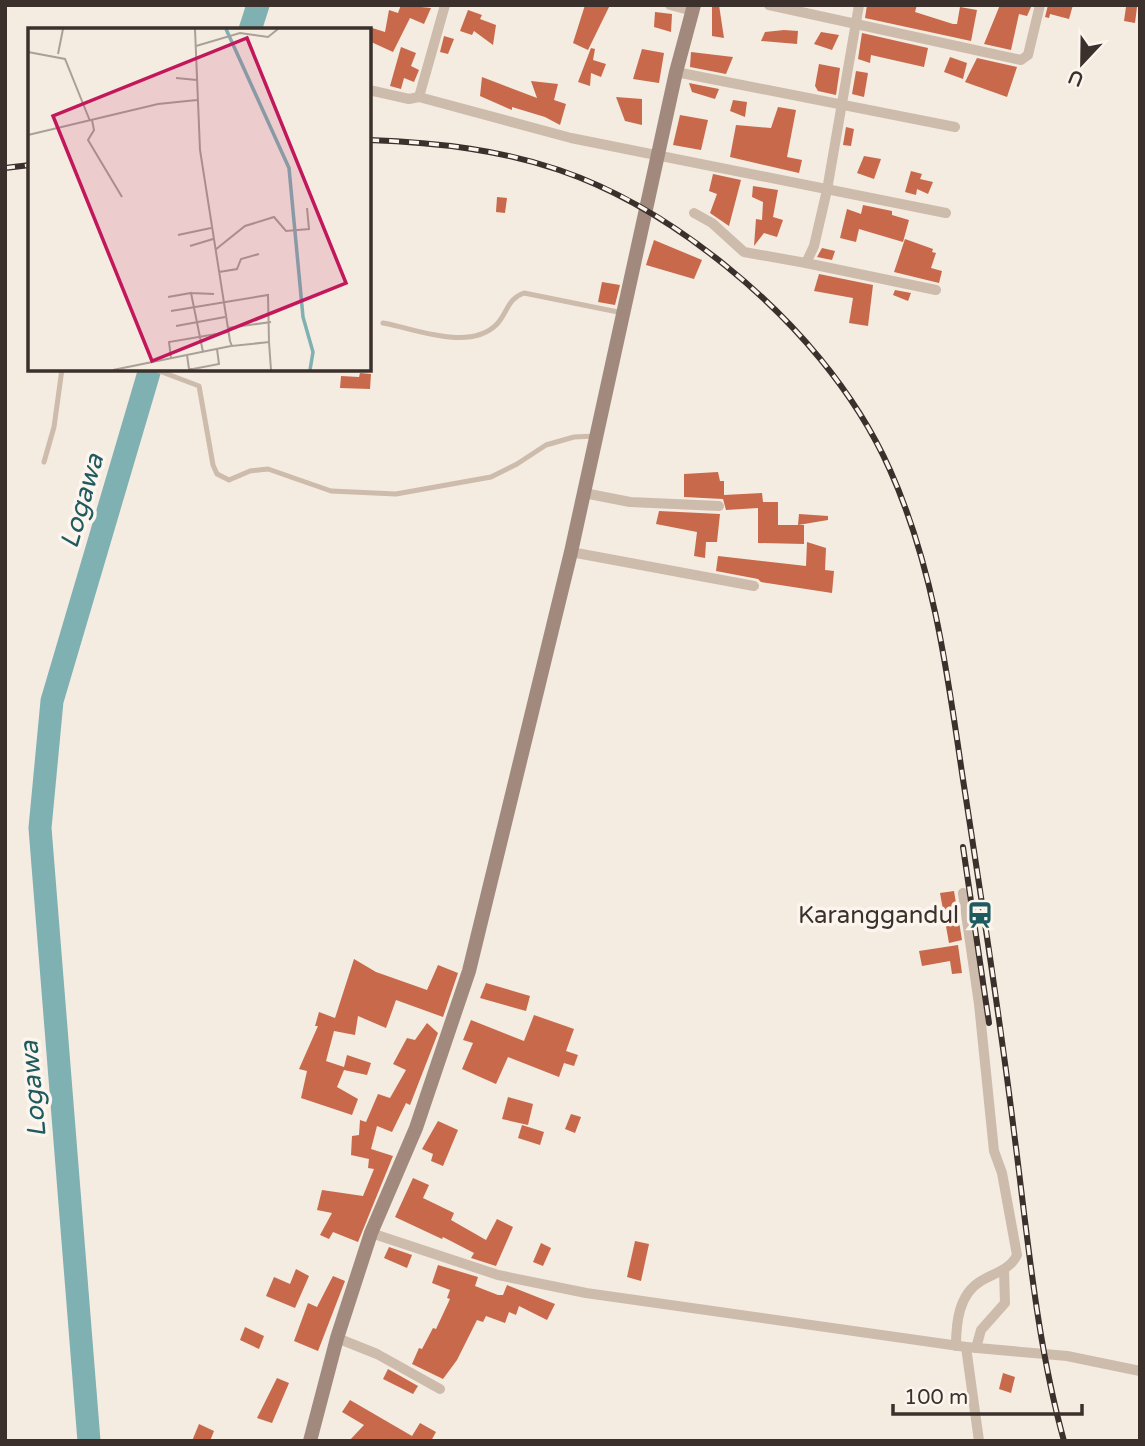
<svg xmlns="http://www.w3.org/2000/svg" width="1145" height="1446" font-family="'Varela Round',sans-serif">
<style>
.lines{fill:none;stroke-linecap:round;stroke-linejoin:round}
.river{stroke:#7fb0b2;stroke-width:23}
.building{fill:#c8694b}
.lane{stroke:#cdbbac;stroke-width:5}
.street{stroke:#cdbbac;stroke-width:10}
.secondary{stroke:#a18a7d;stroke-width:14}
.rail-casing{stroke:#3b302b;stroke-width:6}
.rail{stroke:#fbf5ee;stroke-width:3.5;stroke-dasharray:10;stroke-linecap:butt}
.labels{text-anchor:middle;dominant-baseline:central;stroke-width:7;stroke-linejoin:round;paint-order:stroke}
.poi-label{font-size:24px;fill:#3b302b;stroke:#fbf5ee;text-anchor:end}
.water-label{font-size:26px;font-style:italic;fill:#1f5a5e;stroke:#fbf5ee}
.inset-river{fill:none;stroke:#7fb0b2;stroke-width:3.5}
.inset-road{fill:none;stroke:#aaa098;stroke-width:2}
.view{fill:#c2185b;fill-opacity:0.15;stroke:#c2185b;stroke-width:3.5}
.inset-edge{fill:none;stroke:#3b302b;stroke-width:3.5}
</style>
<rect width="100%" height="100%" fill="#f4ebe1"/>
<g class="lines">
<!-- river -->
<g class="river">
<polyline points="250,30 258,5"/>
<polyline points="89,1441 40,828 52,701 150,369"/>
</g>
</g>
<!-- building -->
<g class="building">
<polygon points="401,5 431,8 424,24 410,18 393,52 369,41 369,27 385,32 389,10 398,13"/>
<polygon points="585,5 610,5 588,50 573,43"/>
<polygon points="712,5 719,5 724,38 712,36"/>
<polygon points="867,5 917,5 915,12 953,24 957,24 960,7 977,10 971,41 865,18"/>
<polygon points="1000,5 1032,5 1027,16 1019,14 1011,50 984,44"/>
<polygon points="1048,5 1073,5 1069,19 1050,14 1049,18 1045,17"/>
<polygon points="1126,7 1137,7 1135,23 1124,21"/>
<polygon points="468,10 482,15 480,19 496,25 493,45 474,31 472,35 460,31"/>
<polygon points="655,12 672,14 671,32 654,27"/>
<polygon points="784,30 798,31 797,44 761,41 765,32"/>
<polygon points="821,32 839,35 832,50 814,44"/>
<polygon points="862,33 928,48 924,67 871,55 870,63 858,59"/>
<polygon points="444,36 454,39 448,54 440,52"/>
<polygon points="401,47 416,53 411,66 419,70 414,82 404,78 401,89 390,86"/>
<polygon points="591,48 595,49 593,60 606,64 601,77 591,73 590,86 578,82"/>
<polygon points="642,49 664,53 659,83 633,79"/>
<polygon points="691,52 733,57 726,74 690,67"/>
<polygon points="950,57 967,63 963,79 944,72"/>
<polygon points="977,58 1017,67 1007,97 965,82"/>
<polygon points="819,64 840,68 836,95 818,91 815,86"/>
<polygon points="856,71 868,73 864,97 852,94"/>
<polygon points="482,77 537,98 531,81 558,84 554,100 566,104 560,125 545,117 512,107 512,110 480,96"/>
<polygon points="689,83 719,89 715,99 692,92"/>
<polygon points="616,97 642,99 642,125 625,121"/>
<polygon points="733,100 747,102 745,117 730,111"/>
<polygon points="778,107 796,110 787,157 802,160 799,173 730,157 736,125 771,128"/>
<polygon points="680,115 708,120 701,150 673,145"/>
<polygon points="846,127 854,129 851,146 843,145"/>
<polygon points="864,156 881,159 874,179 857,173"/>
<polygon points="911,171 922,174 920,179 933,182 928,194 917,189 916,195 905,192"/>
<polygon points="713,174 741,180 729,226 710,213 717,194 709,191"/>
<polygon points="753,186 778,190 773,217 783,220 777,237 764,233 754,246 756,219 762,220 763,202 752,197"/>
<polygon points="497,197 507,198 505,213 496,212"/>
<polygon points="863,205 892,211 892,215 909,220 903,242 859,229 856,242 840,238 847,209 861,214"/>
<polygon points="905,239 933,249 932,252 936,253 931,268 942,271 939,283 894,272"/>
<polygon points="654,240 702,260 694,279 646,265"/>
<polygon points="822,248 835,251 832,260 817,257"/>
<polygon points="819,274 873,285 868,326 849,323 853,298 814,291"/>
<polygon points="602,282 620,285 615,305 598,302"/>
<polygon points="895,290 911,293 908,301 893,295"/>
<polygon points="360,373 371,374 370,389 340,388 341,376 359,377"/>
<polygon points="718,472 720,481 724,481 724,495 762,493 763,502 778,502 778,525 804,525 804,544 758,543 758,508 726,510 723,499 684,497 684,474"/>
<polygon points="659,511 720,514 717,542 706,542 705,558 694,556 697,532 656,524"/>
<polygon points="799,514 828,516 828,520 798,525"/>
<polygon points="807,542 826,548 825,570 834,571 832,593 761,582 758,579 716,571 718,556 806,566"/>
<polygon points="954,891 962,940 949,943 940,893"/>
<polygon points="958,945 962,973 952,974 950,961 922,966 919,951"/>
<polygon points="354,959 376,972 427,990 438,965 458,973 443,1017 396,1000 386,1028 358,1016 355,1035 334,1031 326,1061 344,1067 347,1055 371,1063 367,1075 344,1070 337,1087 358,1099 352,1115 301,1098 307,1071 299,1069 318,1026 315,1026 319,1012 335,1018"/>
<polygon points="486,983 530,996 526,1011 480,998"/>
<polygon points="534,1015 574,1029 566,1051 578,1055 574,1066 564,1063 559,1077 508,1057 496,1084 462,1069 473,1043 463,1040 471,1020 524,1041"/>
<polygon points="427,1023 438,1033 410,1105 406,1103 392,1132 377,1126 371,1149 393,1156 358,1242 333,1232 329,1239 320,1235 332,1213 317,1210 322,1190 363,1196 374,1169 368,1168 369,1159 351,1155 352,1136 359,1135 360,1120 366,1122 378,1094 390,1098 406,1070 393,1064 407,1038 415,1040"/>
<polygon points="508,1097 533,1104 528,1125 502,1119"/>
<polygon points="571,1114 581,1117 575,1133 565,1129"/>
<polygon points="438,1121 458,1130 443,1166 431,1161 433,1154 422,1149"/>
<polygon points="522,1125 544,1132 540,1145 518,1138"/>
<polygon points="413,1178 429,1185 423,1198 454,1213 451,1220 486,1240 497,1219 513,1227 496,1266 471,1258 474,1253 443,1237 442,1239 395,1217"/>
<polygon points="635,1241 649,1244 641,1281 627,1277"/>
<polygon points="541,1243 551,1248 543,1266 533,1262"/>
<polygon points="389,1247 412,1255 407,1268 384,1258"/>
<polygon points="438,1265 478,1277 475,1286 498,1295 503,1295 507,1285 555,1304 547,1320 519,1306 516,1315 509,1312 505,1323 486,1316 483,1322 477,1320 457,1360 443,1379 412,1364 419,1348 422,1349 433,1328 436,1329 450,1299 447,1298 450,1290 432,1283"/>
<polygon points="296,1269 309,1276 295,1308 266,1296 274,1277 290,1284"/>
<polygon points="333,1276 345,1281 318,1351 294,1341 308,1303 317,1307"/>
<polygon points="245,1327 264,1336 259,1349 240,1340"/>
<polygon points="388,1369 418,1386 413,1394 383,1379"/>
<polygon points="1003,1373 1015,1377 1011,1393 999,1389"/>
<polygon points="277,1378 289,1383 272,1423 257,1418"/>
<polygon points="350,1400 412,1436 420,1423 436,1432 431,1441 349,1441 364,1425 342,1412"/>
<polygon points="199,1424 214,1431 210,1441 192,1441"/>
</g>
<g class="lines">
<!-- lane -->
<g class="lane">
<path d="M 383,323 C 417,329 470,352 497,324 C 508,312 507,299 524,293 L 623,313"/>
<polyline points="154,369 199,386 213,465 217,474 229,480 250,471 268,469 331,491 396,494 491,477 517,464 546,445 574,437 596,436"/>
<polyline points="44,462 54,427 62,369"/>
</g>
<!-- street -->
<g class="street">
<polyline points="445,5 419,97 571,138 946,213"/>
<polyline points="670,5 693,11"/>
<polyline points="769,5 1021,60 1028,55 1040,5"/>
<polyline points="859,5 827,190 814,246 806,263 936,290"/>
<polyline points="676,72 955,127"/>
<polyline points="369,90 409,99 419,97"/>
<polyline points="694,213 712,223 744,252 806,263"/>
<polyline points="584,493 630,502 719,506"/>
<polyline points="571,552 754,586"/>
<polyline points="371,1233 498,1275 586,1293 966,1347 1067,1356 1140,1371"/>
<polyline points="337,1338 377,1354 440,1389"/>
<path d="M 956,1346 C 956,1322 959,1294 981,1281 C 994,1273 1010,1270 1017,1255 L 1002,1173 L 994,1151 L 979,1004 L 963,893"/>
<polyline points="966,1347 979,1441"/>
<polyline points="976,1348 981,1330 1005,1303 1004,1270"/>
</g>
<!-- secondary -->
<polyline class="secondary" points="310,1441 337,1338 371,1233 416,1128 469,971 571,552 676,72 694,5"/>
<defs>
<g id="rail">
<path d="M 369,140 C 515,145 611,173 726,266 C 793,320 855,391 890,470 C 933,566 947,670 962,773 C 981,895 1000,1017 1015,1140 C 1028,1240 1037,1344 1064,1441"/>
<polyline points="5,168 30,165"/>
<polyline points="963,847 989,1023"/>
</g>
</defs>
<!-- rail casing -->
<use href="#rail" class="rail-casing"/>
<!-- rail -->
<use href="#rail" class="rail"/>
</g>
<!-- icons -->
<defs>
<symbol id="station-bare" viewBox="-9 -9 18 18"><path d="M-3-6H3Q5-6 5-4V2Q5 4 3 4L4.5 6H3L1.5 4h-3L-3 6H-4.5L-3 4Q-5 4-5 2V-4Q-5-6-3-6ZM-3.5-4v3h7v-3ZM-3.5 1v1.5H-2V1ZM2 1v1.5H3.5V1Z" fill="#1f5a5e" stroke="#fbf5ee" stroke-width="2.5" paint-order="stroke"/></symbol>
</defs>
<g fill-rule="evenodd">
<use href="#station-bare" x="961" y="896" width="38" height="38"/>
</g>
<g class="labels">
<!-- poi labels -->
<g class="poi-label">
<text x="959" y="915">Karanggandul</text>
</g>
<!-- water labels -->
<g class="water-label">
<text transform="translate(82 501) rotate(-74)">Logawa</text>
<text transform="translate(33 1089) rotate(-95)">Logawa</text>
</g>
</g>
<!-- overview -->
<g transform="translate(28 28)">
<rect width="343" height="343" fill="#f4ebe1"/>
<path class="inset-river" d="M 198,1 L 261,140 L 275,289 L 285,324 L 282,342"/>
<path class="inset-road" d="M 167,1 L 172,122 L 202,313 L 204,318 L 241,314 L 243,342M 168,18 L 212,5 L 240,9 L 250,1M 0,24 L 37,31 L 62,93M 30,26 L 35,1M 148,50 L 169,52M 64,92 L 66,102 L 60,112 L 94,169M 0,107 L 130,76 L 169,72M 150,207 L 183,200M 162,218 L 185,211M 187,222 L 217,198 L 246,189 L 258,203 L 281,201 L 279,180M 191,244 L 209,241 L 213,231 L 231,226M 163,265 L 186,266M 140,269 L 163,265 L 175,324M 143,283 L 240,267 L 241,314M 148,298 L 197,289M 200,300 L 243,294M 159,327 L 161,341 L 165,341 L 191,336 L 189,321M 143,330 L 141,314 L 200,304M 85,342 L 203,318"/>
<path class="view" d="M 219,10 L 318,255 L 124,333 L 25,88 Z"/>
<rect width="343" height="343" class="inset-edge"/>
</g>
<!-- border -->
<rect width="1145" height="1446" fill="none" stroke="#3b302b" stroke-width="14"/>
<!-- north arrow -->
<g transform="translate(1082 63) rotate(202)" stroke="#fbf5ee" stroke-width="5" paint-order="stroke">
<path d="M0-5L12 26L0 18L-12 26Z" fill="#3b302b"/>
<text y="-10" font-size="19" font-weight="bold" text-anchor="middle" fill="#3b302b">U</text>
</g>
<!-- scale -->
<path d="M893 1404v10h189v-10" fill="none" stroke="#3b302b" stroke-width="3.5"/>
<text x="904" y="1404" font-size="21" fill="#3b302b" stroke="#fbf5ee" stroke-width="5" paint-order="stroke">100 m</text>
</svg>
